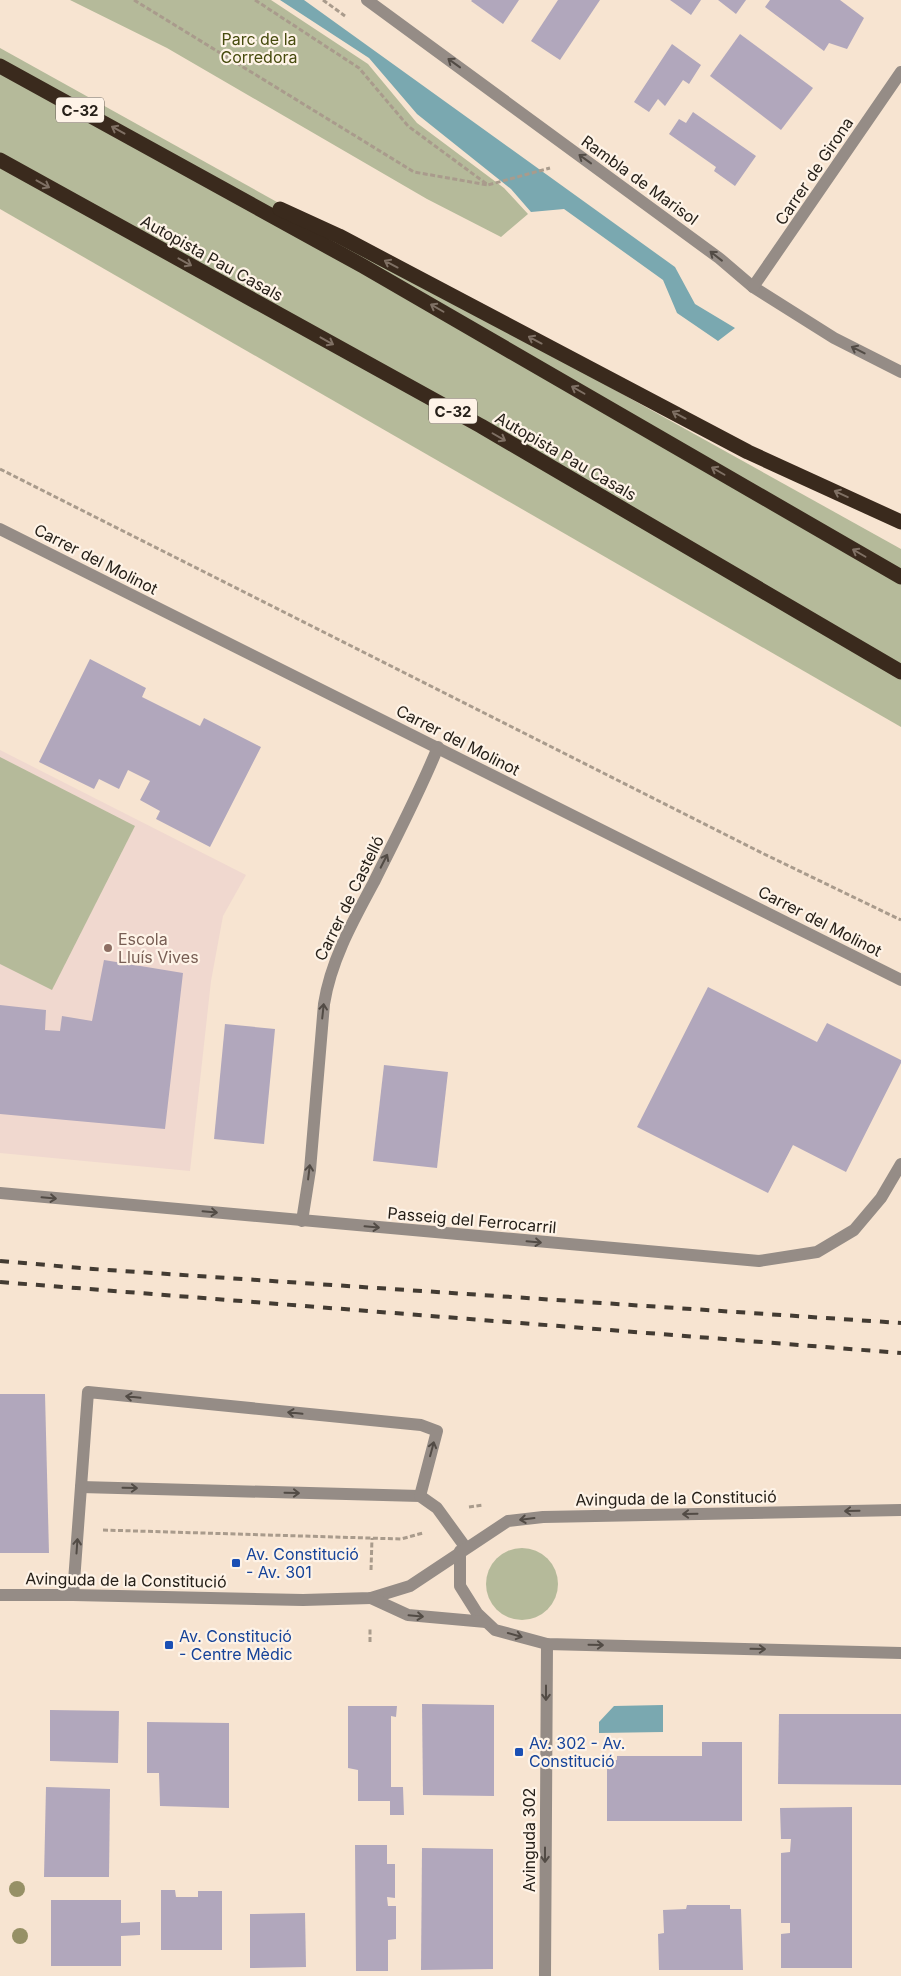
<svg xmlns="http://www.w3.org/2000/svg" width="901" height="1976" font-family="Inter,sans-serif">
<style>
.education{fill:#f0d8cf}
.green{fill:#b5ba9a}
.water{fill:#7aa8b0}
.building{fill:#b1a7bc}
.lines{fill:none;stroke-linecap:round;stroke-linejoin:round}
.path{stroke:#a99b8c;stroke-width:3;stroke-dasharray:5 2.5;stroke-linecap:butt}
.service{stroke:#958c86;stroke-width:12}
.minor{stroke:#958c86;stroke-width:12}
.tertiary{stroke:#958c86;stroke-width:12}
.motorway{stroke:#3a2a1d;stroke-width:15}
.rail{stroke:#433b32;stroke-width:4;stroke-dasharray:9 9;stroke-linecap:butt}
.tree{fill:#969066}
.oneway{stroke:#524b45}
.oneway2{stroke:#7f7064}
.education-dot{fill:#8d6e63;stroke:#fef3e7;stroke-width:2}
.transit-dot{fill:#1a4fb4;stroke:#fef3e7;stroke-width:2}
.labels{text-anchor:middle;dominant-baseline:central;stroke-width:4.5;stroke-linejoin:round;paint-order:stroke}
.shield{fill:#fef3e7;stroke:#675f57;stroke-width:1}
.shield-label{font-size:15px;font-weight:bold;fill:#262019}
.park-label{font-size:16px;fill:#464b0e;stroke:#fef3e7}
.street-label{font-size:16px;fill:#262019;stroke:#fef3e7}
.education-label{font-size:16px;fill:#785e54;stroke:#fef3e7;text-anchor:start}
.transit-label{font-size:16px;fill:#164399;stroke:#fef3e7;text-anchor:start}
</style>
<rect width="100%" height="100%" fill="#f7e4d1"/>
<!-- education -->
<polygon class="education" points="0,750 246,875 223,916 211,981 190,1171 0,1153"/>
<!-- green -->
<g class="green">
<polygon points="70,0 271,0 368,64 417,123 504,188 528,214 501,237 427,199 167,48"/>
<polygon points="0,48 901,549 901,727 0,209"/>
<polygon points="0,757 135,826 52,990 0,964"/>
<circle cx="522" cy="1584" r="36"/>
</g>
<!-- water -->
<g class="water">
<polygon points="280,0 304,0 675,267 695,304 735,328 718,341 677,313 663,280 564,209 531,212 511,189 417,114 369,58"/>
<polygon points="663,1705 663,1732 599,1733 599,1722 614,1706"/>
</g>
<!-- building -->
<g class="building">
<polygon points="472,0 519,0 503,24 471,1"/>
<polygon points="558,0 600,0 560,60 531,41"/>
<polygon points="670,0 701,0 691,15"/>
<polygon points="718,0 746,0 736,14"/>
<polygon points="770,0 840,0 864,18 847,49 829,43 824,51 765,7"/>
<polygon points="740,34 813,88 781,130 710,76"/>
<polygon points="672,44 701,65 689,84 683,80 665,106 658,99 649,112 634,102"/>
<polygon points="693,112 756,156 735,186 714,171 716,167 669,134 679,119 686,123"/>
<polygon points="90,659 146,688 142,697 200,726 204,718 261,747 210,847 156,819 160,811 140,800 150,781 128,770 119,789 99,779 94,789 39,762"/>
<polygon points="104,960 183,973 165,1129 0,1114 0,1005 46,1010 45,1030 60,1031 62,1016 92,1021"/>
<polygon points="708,987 817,1042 827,1023 901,1060 901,1063 846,1172 793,1145 768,1193 637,1127"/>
<polygon points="225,1024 275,1029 264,1144 214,1139"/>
<polygon points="384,1065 448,1072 437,1168 373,1161"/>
<polygon points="0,1394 45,1394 49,1553 0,1553"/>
<polygon points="422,1704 494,1705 494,1796 423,1795"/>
<polygon points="348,1706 397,1706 396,1717 391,1716 391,1787 403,1787 404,1815 390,1815 390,1801 358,1801 358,1770 348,1768"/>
<polygon points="50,1710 119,1711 118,1763 50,1761"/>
<polygon points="779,1714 901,1714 901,1785 778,1784"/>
<polygon points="147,1722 229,1723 229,1808 160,1806 159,1773 147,1773"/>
<polygon points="702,1742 742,1742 742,1821 607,1821 607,1761 617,1760 617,1756 702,1756"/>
<polygon points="46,1787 110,1789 109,1877 44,1877"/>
<polygon points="852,1807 852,1968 781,1968 781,1934 790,1933 790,1923 781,1923 781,1853 790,1852 791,1839 781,1839 780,1808"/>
<polygon points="355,1845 387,1845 387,1864 395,1864 395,1898 387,1897 388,1906 396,1906 396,1939 388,1940 388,1971 356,1971"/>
<polygon points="422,1848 493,1849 493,1969 421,1970"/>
<polygon points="161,1890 175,1890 176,1897 198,1897 198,1891 222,1891 222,1950 161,1950"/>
<polygon points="51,1900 121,1900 121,1923 140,1922 140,1935 121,1936 121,1966 51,1966"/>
<polygon points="687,1905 730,1905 730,1909 741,1909 743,1970 659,1970 658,1934 664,1933 663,1910 686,1909"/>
<polygon points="305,1913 306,1967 250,1968 250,1914"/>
</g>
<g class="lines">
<!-- path -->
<g class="path">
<polyline points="134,0 414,172 488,185"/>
<polyline points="255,0 359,68 408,126 488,185 550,168"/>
<polyline points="323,0 345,16"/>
<polyline points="0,469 762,853 901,920"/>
<polyline points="469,1507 483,1505"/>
<polyline points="103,1530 401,1539 423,1533"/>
<polyline points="371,1570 372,1538"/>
<polyline points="370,1642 370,1627"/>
</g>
<!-- service -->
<g class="service">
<polyline points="81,1487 420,1496 437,1508 466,1548"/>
<polyline points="73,1595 88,1392 421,1425 437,1431 420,1496"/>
</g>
<!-- minor -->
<g class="minor">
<polyline points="367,0 719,258 753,287 834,338 901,372"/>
<polyline points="753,287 901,72"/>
<polyline points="0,529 901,980"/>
<polyline points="0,1193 759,1261 817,1252 854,1230 881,1198 901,1164"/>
<path d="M 302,1221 L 310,1170 L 324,1004 C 331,960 353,921 374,882 C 396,837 419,794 438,747"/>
<polyline points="545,1976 547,1644"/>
</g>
<!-- tertiary -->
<g class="tertiary">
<polyline points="460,1551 460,1586 477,1613 495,1630 547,1644 901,1653"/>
<polyline points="0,1595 73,1595 303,1600 371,1598 410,1586 508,1521 543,1517 901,1510"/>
<polyline points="371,1598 408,1615 486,1622"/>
</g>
<!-- motorway -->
<g class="motorway">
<polyline points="0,66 363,266 901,577"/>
<polyline points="0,160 481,426 901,672"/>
<polyline points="280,209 339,236 748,452 901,522"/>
</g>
<!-- rail -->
<g class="rail">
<polyline points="0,1261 93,1269 901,1323"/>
<polyline points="0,1282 901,1353"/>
</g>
</g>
<!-- trees -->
<g class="tree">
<circle cx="17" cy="1889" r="8"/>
<circle cx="20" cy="1936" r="8"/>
</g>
<!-- one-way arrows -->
<defs><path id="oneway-shaft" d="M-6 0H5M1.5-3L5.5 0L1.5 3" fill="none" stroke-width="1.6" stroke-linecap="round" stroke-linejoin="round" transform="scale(1.25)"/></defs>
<g class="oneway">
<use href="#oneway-shaft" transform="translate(454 63) rotate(-144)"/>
<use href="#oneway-shaft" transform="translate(585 159) rotate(-144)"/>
<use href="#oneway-shaft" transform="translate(716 256) rotate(-142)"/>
<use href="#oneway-shaft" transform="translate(858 350) rotate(-153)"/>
<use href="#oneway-shaft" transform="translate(384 861) rotate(-63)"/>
<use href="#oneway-shaft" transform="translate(323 1011) rotate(-84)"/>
<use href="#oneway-shaft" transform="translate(309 1172) rotate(-83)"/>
<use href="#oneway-shaft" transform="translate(49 1198) rotate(5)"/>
<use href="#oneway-shaft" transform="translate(210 1212) rotate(5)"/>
<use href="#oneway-shaft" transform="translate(372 1227) rotate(5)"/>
<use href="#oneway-shaft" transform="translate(534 1242) rotate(5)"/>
<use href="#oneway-shaft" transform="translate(133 1397) rotate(-174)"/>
<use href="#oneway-shaft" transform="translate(295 1413) rotate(-174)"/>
<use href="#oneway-shaft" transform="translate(432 1449) rotate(-75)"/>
<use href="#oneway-shaft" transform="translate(130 1488) rotate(1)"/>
<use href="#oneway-shaft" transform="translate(292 1493) rotate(1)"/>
<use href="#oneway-shaft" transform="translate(852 1511) rotate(179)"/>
<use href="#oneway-shaft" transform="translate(690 1514) rotate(179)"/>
<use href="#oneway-shaft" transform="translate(527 1519) rotate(173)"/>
<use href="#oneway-shaft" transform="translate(77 1546) rotate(-86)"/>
<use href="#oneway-shaft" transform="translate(416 1616) rotate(5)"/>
<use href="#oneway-shaft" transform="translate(515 1635) rotate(16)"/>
<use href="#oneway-shaft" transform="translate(596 1645) rotate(1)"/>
<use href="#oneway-shaft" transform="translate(758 1649) rotate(1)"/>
<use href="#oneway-shaft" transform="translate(546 1693) rotate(90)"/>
<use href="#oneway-shaft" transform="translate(545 1855) rotate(90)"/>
</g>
<g class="oneway2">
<use href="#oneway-shaft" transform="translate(118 130) rotate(-151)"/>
<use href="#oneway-shaft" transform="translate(43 184) rotate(29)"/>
<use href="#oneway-shaft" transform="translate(185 262) rotate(29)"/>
<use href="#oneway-shaft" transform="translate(391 264) rotate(-152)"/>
<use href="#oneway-shaft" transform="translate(437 308) rotate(-150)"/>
<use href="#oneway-shaft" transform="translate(535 340) rotate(-152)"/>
<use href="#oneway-shaft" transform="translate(327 341) rotate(29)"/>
<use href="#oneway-shaft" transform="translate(578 390) rotate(-150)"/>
<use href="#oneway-shaft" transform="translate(679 415) rotate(-152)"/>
<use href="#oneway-shaft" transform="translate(499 437) rotate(30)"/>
<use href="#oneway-shaft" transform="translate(718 471) rotate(-150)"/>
<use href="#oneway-shaft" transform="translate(841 494) rotate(-155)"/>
<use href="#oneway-shaft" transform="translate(859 553) rotate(-150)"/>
</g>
<!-- markers -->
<circle class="education-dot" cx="108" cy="948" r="5"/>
<g class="transit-dot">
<rect x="231" y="1558" width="10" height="10" rx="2.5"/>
<rect x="164" y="1640" width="10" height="10" rx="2.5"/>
<rect x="514" y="1747" width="10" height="10" rx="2.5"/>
</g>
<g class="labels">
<!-- shield labels -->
<g class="shield">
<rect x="56" y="97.5" width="48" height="25" rx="4"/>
<rect x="429" y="398.5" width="48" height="25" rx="4"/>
</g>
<g class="shield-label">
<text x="80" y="110">C-32</text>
<text x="453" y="411">C-32</text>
</g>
<!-- park labels -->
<g class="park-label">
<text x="259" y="39">Parc de la<tspan x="259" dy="18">Corredora</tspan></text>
</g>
<!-- street labels -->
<g class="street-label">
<text transform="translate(814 171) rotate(-56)">Carrer de Girona</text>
<text transform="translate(640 180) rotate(36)">Rambla de Marisol</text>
<text transform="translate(212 258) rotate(29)">Autopista Pau Casals</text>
<text transform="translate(566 456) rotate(30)">Autopista Pau Casals</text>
<text transform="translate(96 559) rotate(27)">Carrer del Molinot</text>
<text transform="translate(458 740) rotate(27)">Carrer del Molinot</text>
<text transform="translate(349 898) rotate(-64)">Carrer de Castelló</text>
<text transform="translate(820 921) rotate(27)">Carrer del Molinot</text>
<text transform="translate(472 1220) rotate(5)">Passeig del Ferrocarril</text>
<text transform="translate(676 1498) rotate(-1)">Avinguda de la Constitució</text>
<text transform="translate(126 1580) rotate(1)">Avinguda de la Constitució</text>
<text transform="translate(529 1840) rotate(-90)">Avinguda 302</text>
</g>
<!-- education labels -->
<g class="education-label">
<text x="118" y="939">Escola<tspan x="118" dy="18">Lluís Vives</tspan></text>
</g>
<!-- transit labels -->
<g class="transit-label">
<text x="246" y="1554">Av. Constitució<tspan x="246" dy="18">- Av. 301</tspan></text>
<text x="179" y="1636">Av. Constitució<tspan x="179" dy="18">- Centre Mèdic</tspan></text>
<text x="529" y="1743">Av. 302 - Av.<tspan x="529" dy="18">Constitució</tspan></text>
</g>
</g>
</svg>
